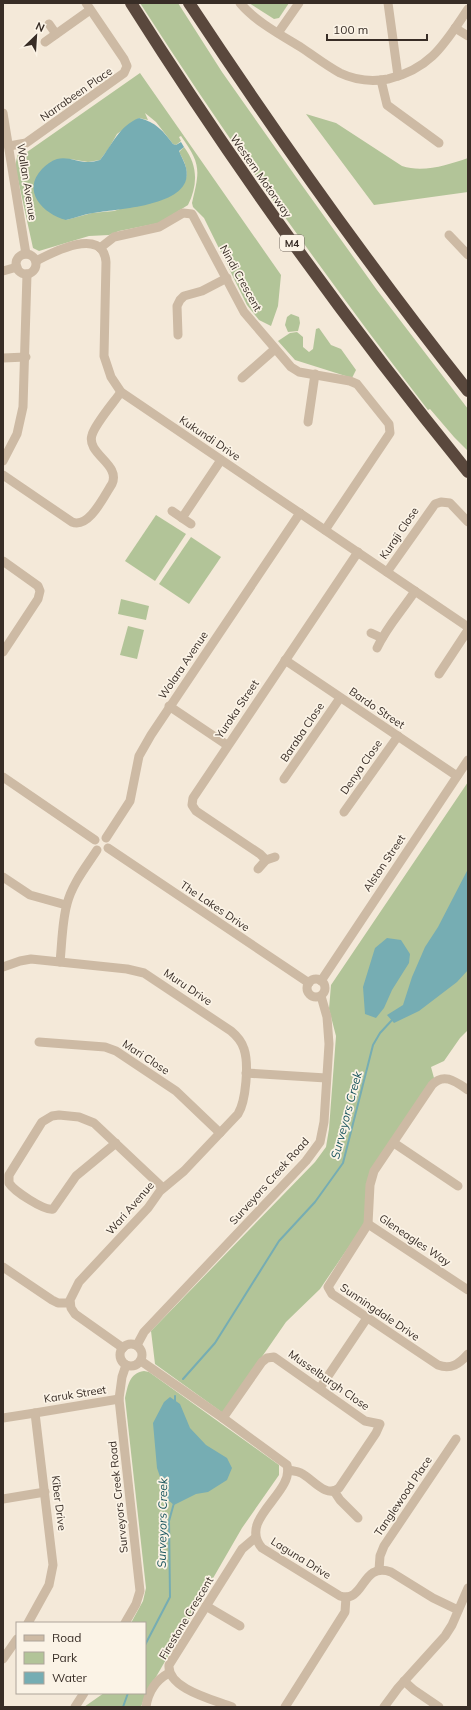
<svg xmlns="http://www.w3.org/2000/svg" width="471" height="1710" font-family="Mulish,sans-serif">
<style>
.green{fill:#b2c498}
.water{fill:#76adb3}
.lines{fill:none;stroke-linecap:round;stroke-linejoin:round}
.stream{stroke:#76adb3;stroke-width:2}
.minor{stroke:#cdbaa4;stroke-width:9}
.highway{stroke:#5a483d;stroke-width:12}
.labels{text-anchor:middle;dominant-baseline:central;stroke-width:3.5;stroke-linejoin:round;paint-order:stroke}
.shield{fill:#fbf3e6;stroke:#726860;stroke-width:1}
.shield-label{font-size:10px;font-weight:bold;fill:#382d26}
.street-label{font-size:11px;fill:#382d26;stroke:#fbf3e6}
.water-label{font-size:12px;font-style:italic;fill:#18545d;stroke:#fbf3e6}
</style>
<rect width="100%" height="100%" fill="#f4e9d9"/>
<!-- green -->
<g class="green">
<path d="M 140,3 L 178,3 L 222,72 L 296,177 L 377,290 L 468,409 L 468,451 L 454,437 L 430,409 L 428,410 C 326,278 230,143 140,3 Z"/>
<polygon points="249,3 289,3 279,18 274,19"/>
<path d="M 140,73 L 281,275 L 278,306 L 271,326 L 259,320 L 247,305 L 204,218 L 193,207 L 192,203 C 200,170 201,164 181,136 L 179,137 L 181,141 L 176,145 L 173,144 L 156,122 L 145,113 L 148,120 L 139,118 L 117,134 L 109,148 L 100,160 L 88,162 L 70,159 L 66,220 L 92,213 L 114,211 L 181,188 C 191,175 186,164 179,152 L 184,147 C 198,165 198,185 188,205 L 159,223 L 119,231 L 109,235 L 89,236 L 39,251 L 33,248 L 15,166 L 18,153 L 27,152 Z"/>
<path d="M 306,114 L 336,123 L 402,166 C 423,173 448,165 468,158 L 468,192 L 374,205 Z"/>
<polygon points="291,314 299,317 300,323 298,331 288,332 285,325 287,317"/>
<polygon points="319,328 331,345 341,349 356,370 352,378 295,360 278,341 290,333 297,332 303,337 303,347 309,352 313,349 316,329"/>
<polygon points="156,515 186,534 155,581 125,561"/>
<polygon points="191,537 221,557 189,604 159,584"/>
<polygon points="121,599 149,606 146,620 118,614"/>
<polygon points="128,626 144,630 137,659 120,655"/>
<polygon points="468,782 468,1030 460,1038 444,1061 431,1067 434,1078 371,1170 365,1223 320,1289 286,1322 223,1413 155,1364 151,1331 315,1162 326,1147 329,1129 336,1036 329,1009 331,985"/>
<path d="M 144,1371 L 149,1372 L 279,1465 L 279,1475 L 242,1528 L 145,1696 L 141,1707 L 84,1707 L 104,1693 L 145,1693 L 145,1623 L 131,1623 L 143,1601 L 146,1588 L 125,1398 C 128,1386 129,1373 144,1371 Z"/>
</g>
<!-- water -->
<g class="water">
<path d="M 139,118 C 156,122 163,131 173,144 L 176,145 L 181,142 L 184,147 L 179,151 C 183,161 189,168 186,180 C 178,207 115,209 93,213 C 84,214 75,218 66,220 C 43,214 21,191 42,169 C 46,165 51,161 57,159 C 67,156 78,162 88,162 C 92,162 96,161 100,160 C 113,144 119,126 139,118 Z"/>
<polygon points="468,869 468,970 457,982 419,1011 394,1023 387,1015 403,1005 412,977 425,947 438,927"/>
<polygon points="387,938 401,940 410,954 409,963 392,990 384,1008 376,1018 365,1014 363,987 375,948"/>
<polygon points="170,1397 180,1404 190,1428 206,1445 227,1458 232,1468 227,1480 208,1492 196,1494 174,1505 168,1500 157,1468 153,1423 164,1402"/>
</g>
<g class="lines">
<!-- stream -->
<g class="stream">
<polyline points="183,1379 215,1343 279,1241 315,1202 343,1163 373,1045 380,1033 393,1019"/>
<polyline points="175,1401 175,1396"/>
<polyline points="145,1645 170,1597 169,1521 174,1503"/>
<polyline points="123,1707 128,1693"/>
</g>
<!-- minor -->
<g class="minor">
<path d="M 240,3 C 256,22 281,35 302,48 C 314,56 327,66 340,73 C 355,80 372,82 388,79 C 431,69 445,43 468,9"/>
<polyline points="388,3 398,76"/>
<polyline points="49,24 56,34"/>
<polyline points="455,28 468,36"/>
<polyline points="278,33 299,3"/>
<polyline points="45,42 90,10"/>
<polyline points="381,80 387,105 439,143"/>
<polyline points="3,113 26,254"/>
<polyline points="9,146 26,143 124,73 127,66 124,59 86,3"/>
<polyline points="449,235 468,255"/>
<polyline points="100,248 114,237 159,227 183,213 192,214 244,312 291,367 299,372 350,381 357,384 389,424 390,433 325,530"/>
<circle cx="26" cy="264" r="10"/>
<path d="M 36,261 C 53,252 103,226 106,262 L 104,356 L 111,377 L 121,392 L 468,627"/>
<polyline points="3,271 17,267"/>
<polyline points="178,335 177,306 180,300 184,296 202,291 227,278"/>
<polyline points="3,358 26,357"/>
<polyline points="242,378 275,349"/>
<polyline points="308,422 315,374"/>
<polyline points="3,461 17,434 23,407 27,274"/>
<path d="M 3,475 L 72,522 C 89,529 104,496 112,484 C 121,464 86,454 92,435 C 95,424 114,402 121,392"/>
<polyline points="172,511 191,524"/>
<polyline points="182,518 221,460"/>
<polyline points="3,561 38,586 40,591 38,599 3,652"/>
<polyline points="387,572 435,504 441,502 450,503 468,522"/>
<polyline points="371,633 382,638"/>
<path d="M 377,648 C 387,626 402,611 415,591"/>
<polyline points="285,660 457,776"/>
<polyline points="439,674 468,630"/>
<polyline points="169,706 227,745"/>
<polyline points="3,777 95,840"/>
<polyline points="284,779 340,698"/>
<polyline points="344,812 398,736"/>
<polyline points="106,838 130,801 139,756 151,735 300,513"/>
<polyline points="108,848 309,983"/>
<polyline points="266,860 260,854 196,811 192,805 193,798 358,552"/>
<polyline points="258,869 266,860 275,857"/>
<polyline points="3,877 30,895 66,905"/>
<path d="M 60,962 C 62,943 62,922 67,904 C 72,884 86,867 97,850"/>
<path d="M 3,967 L 20,961 L 31,959 L 127,969 L 144,973 L 231,1031 C 237,1036 242,1042 244,1049 C 249,1064 246,1101 238,1114 L 184,1171 L 160,1191 L 148,1208 L 79,1282 L 70,1300 L 71,1308 L 75,1314 L 123,1348"/>
<circle cx="316" cy="988" r="9"/>
<polyline points="321,981 468,760"/>
<polyline points="39,1042 105,1047 116,1051 176,1091 220,1133"/>
<polyline points="246,1073 326,1078"/>
<path d="M 468,1090 C 456,1082 444,1072 432,1085 L 374,1171 L 370,1185 L 368,1224 L 328,1287 L 332,1294 L 438,1365 C 451,1370 459,1364 468,1354"/>
<path d="M 116,1143 L 76,1176 L 53,1209 C 44,1211 14,1191 9,1183 L 9,1175 L 42,1122 L 52,1116 L 59,1115 L 79,1117 L 94,1123 L 163,1188"/>
<polyline points="394,1143 458,1186"/>
<polyline points="368,1224 468,1290"/>
<polyline points="3,1267 52,1300 58,1303 70,1303"/>
<circle cx="131" cy="1355" r="11"/>
<polyline points="137,1345 144,1332 306,1161 320,1142 324,1122 329,1044 327,1017 321,996"/>
<path d="M 141,1361 L 223,1418 L 287,1465 C 295,1493 237,1519 262,1548 L 340,1596 C 365,1604 361,1561 391,1572 L 433,1598 L 458,1610"/>
<polyline points="320,1388 367,1318"/>
<polyline points="35,1413 119,1399"/>
<polyline points="3,1418 35,1413 53,1565 49,1585 28,1623"/>
<path d="M 223,1418 L 262,1362 L 267,1358 L 274,1357 L 365,1421 L 380,1424 L 376,1433 L 339,1488 C 326,1499 312,1478 301,1473 C 297,1471 292,1471 288,1470"/>
<polyline points="334,1491 340,1500 358,1518"/>
<polyline points="3,1499 45,1492"/>
<polyline points="379,1570 380,1556 384,1546 456,1439"/>
<polyline points="206,1606 240,1626"/>
<polyline points="125,1623 136,1604 140,1591 119,1399 122,1377 126,1365"/>
<polyline points="3,1659 17,1639"/>
<polyline points="404,1681 414,1690 439,1707"/>
<polyline points="75,1707 84,1693"/>
<path d="M 146,1707 C 148,1692 156,1680 169,1673"/>
<path d="M 232,1707 C 215,1700 167,1689 169,1665 L 242,1549 L 255,1538"/>
<polyline points="285,1707 345,1612 346,1597"/>
<polyline points="384,1707 398,1688 445,1636 452,1625 468,1588"/>
</g>
<!-- highway -->
<g class="highway">
<path d="M 131,3 C 234,166 346,322 468,472"/>
<path d="M 189,3 C 277,136 369,266 468,391"/>
</g>
</g>
<g class="labels">
<!-- shield labels -->
<rect class="shield" x="280" y="235" width="24" height="16" rx="3"/>
<g class="shield-label">
<text x="292" y="243">M4</text>
</g>
<!-- street labels -->
<g class="street-label">
<text transform="translate(76 94) rotate(-35)">Narrabeen Place</text>
<text transform="translate(261 176) rotate(55)">Western Motorway</text>
<text transform="translate(27 182) rotate(81)">Wallan Avenue</text>
<text transform="translate(241 278) rotate(61)">Nindi Crescent</text>
<text transform="translate(210 438) rotate(34)">Kukundi Drive</text>
<text transform="translate(399 533) rotate(-56)">Kuraji Close</text>
<text transform="translate(183 665) rotate(-56)">Wolara Avenue</text>
<text transform="translate(377 708) rotate(34)">Bardo Street</text>
<text transform="translate(237 709) rotate(-56)">Yuroka Street</text>
<text transform="translate(302 732) rotate(-56)">Baraba Close</text>
<text transform="translate(361 767) rotate(-55)">Denya Close</text>
<text transform="translate(384 863) rotate(-56)">Alston Street</text>
<text transform="translate(215 906) rotate(34)">The Lakes Drive</text>
<text transform="translate(188 987) rotate(34)">Muru Drive</text>
<text transform="translate(146 1057) rotate(33)">Mari Close</text>
<text transform="translate(269 1181) rotate(-48)">Surveyors Creek Road</text>
<text transform="translate(130 1208) rotate(-49)">Wari Avenue</text>
<text transform="translate(415 1240) rotate(34)">Gleneagles Way</text>
<text transform="translate(380 1312) rotate(34)">Sunningdale Drive</text>
<text transform="translate(329 1380) rotate(35)">Musselburgh Close</text>
<text transform="translate(75 1394) rotate(-9)">Karuk Street</text>
<text transform="translate(403 1496) rotate(-56)">Tanglewood Place</text>
<text transform="translate(118 1497) rotate(-96)">Surveyors Creek Road</text>
<text transform="translate(59 1503) rotate(83)">Kiber Drive</text>
<text transform="translate(301 1558) rotate(32)">Laguna Drive</text>
<text transform="translate(186 1618) rotate(-59)">Firestone Crescent</text>
</g>
<!-- water labels -->
<g class="water-label">
<text transform="translate(346 1115) rotate(-75)">Surveyors Creek</text>
<text transform="translate(162 1523) rotate(-89)">Surveyors Creek</text>
</g>
</g>
<!-- border -->
<rect width="471" height="1710" fill="none" stroke="#382d26" stroke-width="8"/>
<!-- legend -->
<rect x="16" y="1622" width="130" height="72" fill="#fbf3e6" stroke="#ada499"/>
<rect x="24" y="1635" width="20" height="6" fill="#cdbaa4" stroke="#ada499"/>
<text x="52" y="1642" font-size="12" fill="#382d26">Road</text>
<rect x="24" y="1652" width="20" height="12" fill="#b2c498" stroke="#ada499"/>
<text x="52" y="1662" font-size="12" fill="#382d26">Park</text>
<rect x="24" y="1672" width="20" height="12" fill="#76adb3" stroke="#ada499"/>
<text x="52" y="1682" font-size="12" fill="#382d26">Water</text>
<!-- north arrow -->
<g transform="translate(36 36) rotate(25)" stroke="#fbf3e6" stroke-width="3" paint-order="stroke">
<path d="M0-3L7 15L0 10L-7 15Z" fill="#382d26"/>
<text y="-6" font-size="11" font-weight="bold" text-anchor="middle" fill="#382d26">N</text>
</g>
<!-- scale -->
<path d="M327 34v6h100v-6" fill="none" stroke="#382d26" stroke-width="2"/>
<text x="333" y="34" font-size="12" fill="#382d26" stroke="#fbf3e6" stroke-width="3" paint-order="stroke">100 m</text>
</svg>
